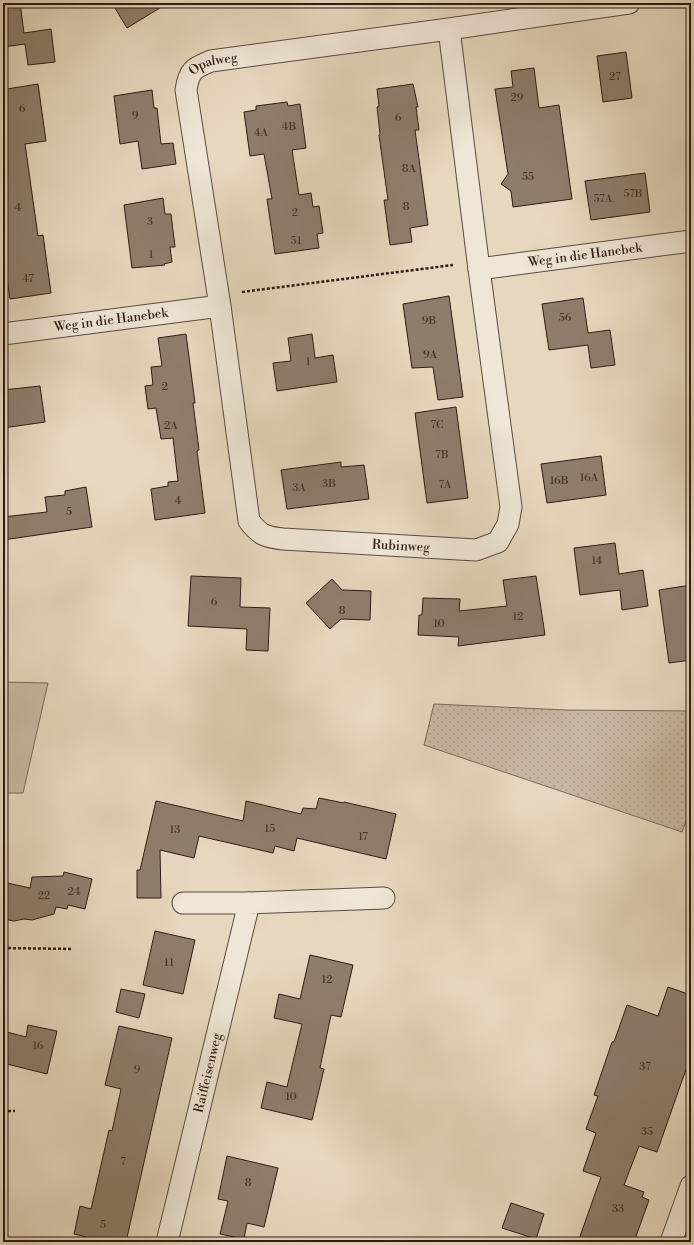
<svg xmlns="http://www.w3.org/2000/svg" width="694" height="1245" font-family="'Libre Bodoni',serif">
<style>
.grass{fill:url(#grass-dots);stroke:#7a6a5a}
.park{fill:#c7b8a2;stroke:#7a6a5a}
.building{fill:#8d7e6c;stroke:#2d1c12}
.lines{fill:none;stroke-linecap:round;stroke-linejoin:round}
.minor-casing{stroke:#5b4b3d;stroke-width:23}
.path{stroke:#2d1c12;stroke-width:2.5;stroke-dasharray:3 2;stroke-linecap:butt}
.minor{stroke:#efe6d5;stroke-width:21}
.labels{text-anchor:middle;dominant-baseline:central;stroke-width:3.5;stroke-linejoin:round;paint-order:stroke}
.number-label{font-size:11px;fill:#453428}
.street-label{font-size:13px;fill:#2d1c12;stroke:#efe6d5}
</style>
<defs>
<pattern id="grass-dots" width="8" height="8" patternUnits="userSpaceOnUse"><rect width="8" height="8" fill="#c7b8a2"/><path d="M2 2h.1M6 6h.1" fill="none" stroke="#ab9e8a" stroke-width="1.8" stroke-linecap="round"/></pattern>
</defs>
<rect width="100%" height="100%" fill="#e6d8bf"/>
<filter id="stains"><feTurbulence type="fractalNoise" baseFrequency=".005" numOctaves="4"/><feColorMatrix values="0 0 0 0 .2 0 0 0 0 .09 0 0 0 0 .02 0 0 0 .5 -.17"/></filter>
<radialGradient id="worn" r=".72"><stop offset=".6" stop-color="#630" stop-opacity="0"/><stop offset="1" stop-color="#630" stop-opacity=".3"/></radialGradient>
<!-- grass -->
<polygon class="grass" points="434,704 566,710 691,711 691,807 682,832 424,745"/>
<!-- park -->
<polygon class="park" points="3,682 48,683 23,793 3,793"/>
<!-- building -->
<g class="building">
<polygon points="3,3 20,3 24,33 51,29 55,62 28,65 25,44 3,47"/>
<polygon points="112,3 168,3 127,28"/>
<polygon points="626,52 632,98 603,102 597,56"/>
<polygon points="534,68 539,108 559,105 572,199 513,207 511,191 501,184 508,174 495,89 513,87 511,71"/>
<polygon points="38,84 46,141 25,144 38,236 43,235 51,293 10,299 3,252 3,93 7,93 7,89"/>
<polygon points="413,84 418,107 416,107 419,130 415,130 428,225 410,228 412,242 390,245 384,200 388,200 379,135 380,134 377,107 379,106 377,89"/>
<polygon points="152,90 154,108 157,108 161,144 173,143 176,164 142,169 138,141 120,144 114,96"/>
<polygon points="287,102 288,106 300,104 306,148 292,150 299,195 311,193 313,207 319,206 323,233 317,234 319,248 275,254 267,199 272,199 264,154 250,156 244,112 256,110 256,106"/>
<polygon points="645,173 650,212 591,220 585,181"/>
<polygon points="163,198 165,214 171,214 175,247 170,247 172,262 164,264 165,265 132,268 124,205"/>
<polygon points="449,296 463,397 438,400 433,367 412,368 403,304"/>
<polygon points="583,298 588,333 610,330 615,365 591,368 588,345 549,350 542,304"/>
<polygon points="186,334 195,403 193,403 199,450 197,451 205,513 155,520 151,489 168,486 168,482 178,481 173,438 161,439 156,408 148,409 145,386 153,385 151,367 162,366 158,338"/>
<polygon points="312,334 315,358 333,355 337,382 277,391 273,363 291,361 288,338"/>
<polygon points="40,386 45,422 3,428 3,390"/>
<polygon points="456,407 468,498 427,503 415,413"/>
<polygon points="601,456 606,495 547,503 541,464"/>
<polygon points="341,462 341,467 364,465 369,499 287,509 281,470"/>
<polygon points="86,487 92,527 3,540 3,517 47,512 45,497 65,495 65,491"/>
<polygon points="615,543 619,574 643,570 648,606 622,610 620,590 580,595 574,548"/>
<polygon points="191,576 241,578 240,607 270,608 268,651 246,650 247,629 188,626"/>
<polygon points="536,576 545,635 458,646 459,637 418,635 419,615 422,615 423,598 460,599 459,611 507,606 503,580"/>
<polygon points="332,579 342,590 371,591 370,620 341,619 330,629 306,603"/>
<polygon points="691,585 691,660 669,663 659,590"/>
<polygon points="319,798 344,803 344,802 396,814 386,859 297,838 294,851 275,846 273,853 199,836 194,858 160,850 161,898 137,898 137,870 140,870 156,801 243,821 246,801 301,814 303,808 316,809"/>
<polygon points="64,872 92,879 85,909 68,905 67,909 56,907 54,914 32,920 24,919 14,921 3,919 3,882 30,888 32,877 63,876"/>
<polygon points="155,931 195,940 183,994 143,985"/>
<polygon points="310,955 353,965 341,1017 331,1015 320,1068 324,1069 312,1120 261,1108 267,1082 287,1087 302,1024 274,1018 279,994 300,999"/>
<polygon points="668,987 691,995 691,1055 657,1152 639,1146 624,1185 644,1192 642,1197 649,1200 634,1242 578,1242 601,1177 583,1171 596,1133 586,1129 598,1096 594,1095 612,1042 614,1042 627,1005 658,1016"/>
<polygon points="121,989 145,994 139,1018 116,1012"/>
<polygon points="28,1025 57,1031 47,1074 3,1063 3,1031 26,1037"/>
<polygon points="119,1026 172,1038 126,1242 90,1242 91,1238 74,1234 80,1206 91,1209 109,1130 112,1131 121,1089 105,1085"/>
<polygon points="227,1156 278,1168 264,1227 247,1223 244,1239 220,1234 228,1201 218,1199"/>
<polygon points="511,1203 544,1214 536,1239 502,1228"/>
</g>
<g class="lines">
<defs>
<g id="minor">
<path id="s1" d="M 449,29 L 479,269 L 511,507 L 508,524 L 498,542 L 476,550 L 283,539 C 265,537 260,535 249,521 L 220,306 L 186,90 C 189,71 193,68 211,61 L 449,29 L 629,3"/>
<path id="s2" d="M 479,269 L 691,241"/>
<path id="s3" d="M 3,334 L 220,306"/>
<polyline points="183,903 249,903"/>
<path id="s4" d="M 167,1242 L 249,903 L 384,898"/>
<polyline points="671,1242 691,1186"/>
</g>
</defs>
<!-- minor casing -->
<use href="#minor" class="minor-casing"/>
<!-- path -->
<g class="path">
<polyline points="242,292 453,265"/>
<polyline points="3,948 72,949"/>
<polyline points="3,1111 15,1111"/>
</g>
<!-- minor -->
<use href="#minor" class="minor"/>
</g>
<g class="labels">
<!-- number labels -->
<g class="number-label">
<text x="615" y="77">27</text>
<text x="517" y="98">29</text>
<text x="22" y="109">6</text>
<text x="135" y="116">9</text>
<text x="398" y="118">6</text>
<text x="289" y="127">4B</text>
<text x="261" y="133">4A</text>
<text x="409" y="169">8A</text>
<text x="528" y="177">55</text>
<text x="633" y="194">57B</text>
<text x="603" y="199">57A</text>
<text x="406" y="207">8</text>
<text x="18" y="208">4</text>
<text x="295" y="213">2</text>
<text x="150" y="222">3</text>
<text x="296" y="241">51</text>
<text x="151" y="255">1</text>
<text x="28" y="279">47</text>
<text x="565" y="318">56</text>
<text x="429" y="321">9B</text>
<text x="430" y="355">9A</text>
<text x="308" y="362">1</text>
<text x="165" y="387">2</text>
<text x="437" y="425">7C</text>
<text x="171" y="426">2A</text>
<text x="442" y="455">7B</text>
<text x="589" y="478">16A</text>
<text x="559" y="481">16B</text>
<text x="329" y="484">3B</text>
<text x="445" y="485">7A</text>
<text x="299" y="488">3A</text>
<text x="178" y="501">4</text>
<text x="69" y="512">5</text>
<text x="597" y="561">14</text>
<text x="214" y="602">6</text>
<text x="342" y="611">8</text>
<text x="518" y="617">12</text>
<text x="439" y="624">10</text>
<text x="270" y="829">15</text>
<text x="175" y="830">13</text>
<text x="363" y="837">17</text>
<text x="74" y="892">24</text>
<text x="44" y="896">22</text>
<text x="169" y="963">11</text>
<text x="327" y="980">12</text>
<text x="38" y="1046">16</text>
<text x="645" y="1067">37</text>
<text x="137" y="1070">9</text>
<text x="291" y="1097">10</text>
<text x="647" y="1132">35</text>
<text x="123" y="1162">7</text>
<text x="248" y="1183">8</text>
<text x="618" y="1209">33</text>
<text x="103" y="1225">5</text>
</g>
<!-- street labels -->
<g class="street-label">
<text stroke="none"><textPath href="#s1" startOffset="1255">Opalweg</textPath></text>
<text stroke="none"><textPath href="#s2" startOffset="107">Weg in die Hanebek</textPath></text>
<text stroke="none"><textPath href="#s3" startOffset="109">Weg in die Hanebek</textPath></text>
<text transform="translate(401 546) rotate(3)">Rubinweg</text>
<text stroke="none"><textPath href="#s4" startOffset="174">Raiffeisenweg</textPath></text>
</g>
</g>
<!-- margin -->
<rect width="694" height="1245" fill="none" stroke="#e6d8bf" stroke-width="16"/>
<rect x="4" y="4" width="686" height="1237" fill="none" stroke="#2d1c12" stroke-width="2"/>
<rect x="8" y="8" width="678" height="1229" fill="none" stroke="#2d1c12"/>
<rect width="100%" height="100%" filter="url(#stains)"/>
<rect width="100%" height="100%" fill="url(#worn)"/>
</svg>
